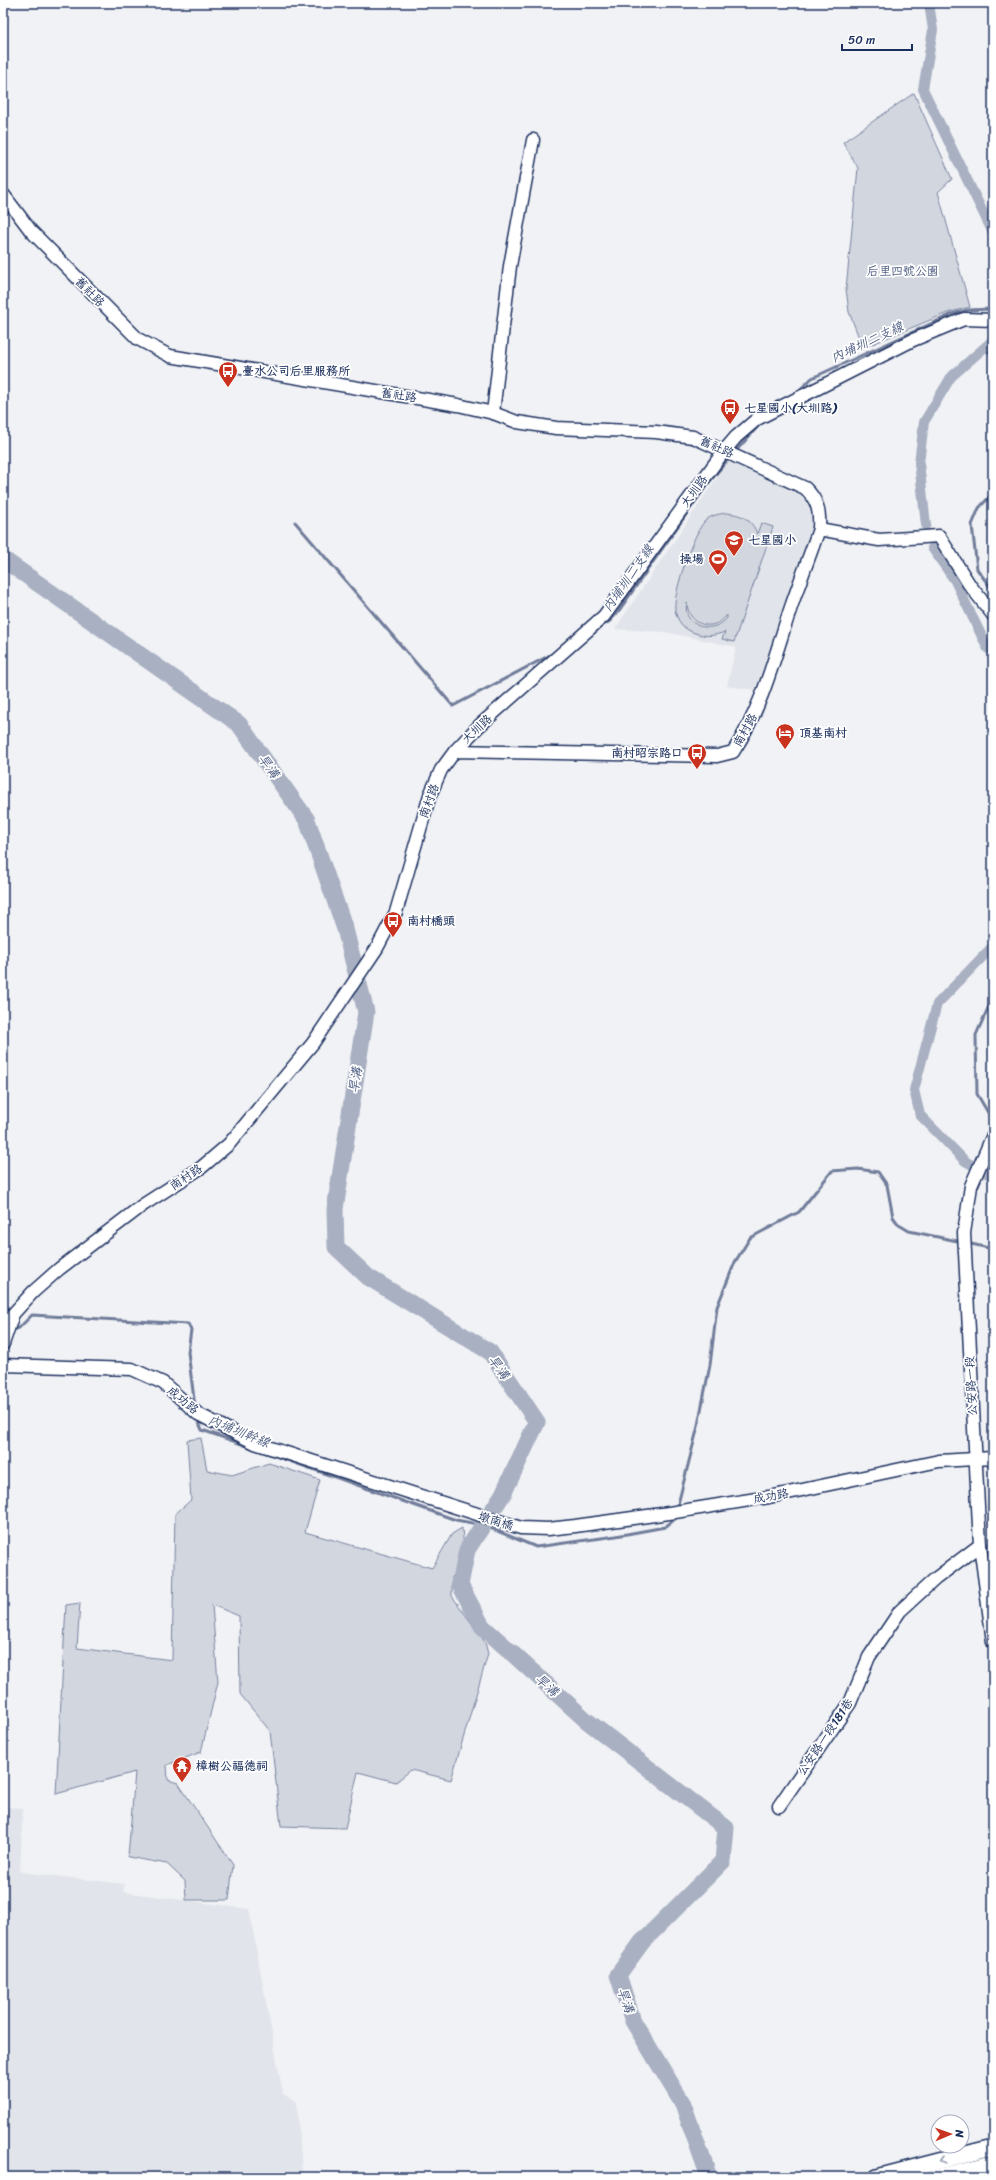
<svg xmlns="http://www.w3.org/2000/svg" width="996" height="2180" font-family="Sriracha,'LXGW WenKai TC',sans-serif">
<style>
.built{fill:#e1e4ea}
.green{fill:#d2d6df;stroke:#76829e;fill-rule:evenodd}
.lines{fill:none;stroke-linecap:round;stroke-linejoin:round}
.stream{stroke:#707c9a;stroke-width:3}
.canal{stroke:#a8b0c2;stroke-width:10}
.river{stroke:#a8b0c2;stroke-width:17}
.minor-casing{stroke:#1b2f5e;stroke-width:15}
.major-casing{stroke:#1b2f5e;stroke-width:18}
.minor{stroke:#fff;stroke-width:12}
.major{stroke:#fff;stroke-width:15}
.oneway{stroke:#8d97ae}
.labels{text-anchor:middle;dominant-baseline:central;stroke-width:3.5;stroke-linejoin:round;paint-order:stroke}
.park-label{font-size:12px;fill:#49597e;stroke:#fff}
.street-label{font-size:12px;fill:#1b2f5e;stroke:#fff}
.poi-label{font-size:12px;font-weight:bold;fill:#1b2f5e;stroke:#fff;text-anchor:start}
.water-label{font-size:13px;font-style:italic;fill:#4c5c81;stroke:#fff}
</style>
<rect width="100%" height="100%" fill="#f1f2f5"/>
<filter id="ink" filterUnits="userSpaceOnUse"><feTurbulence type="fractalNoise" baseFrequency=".025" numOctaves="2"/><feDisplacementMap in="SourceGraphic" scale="8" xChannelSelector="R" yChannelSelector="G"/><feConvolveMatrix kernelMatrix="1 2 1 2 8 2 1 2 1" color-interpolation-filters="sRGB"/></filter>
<g filter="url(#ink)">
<!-- built -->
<g class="built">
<polygon points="728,461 798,491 808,501 816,520 755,690 727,686 736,647 665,632 615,629"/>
<polygon points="3,1807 23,1808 20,1872 125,1884 123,1892 249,1909 283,2094 297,2102 302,2173 304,2177 3,2177"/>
</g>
<!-- green -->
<g class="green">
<polygon points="914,93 952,179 938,192 970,307 947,313 863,348 849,312 846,289 858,168 843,142"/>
<path d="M 726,513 C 741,514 752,519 757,534 L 761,523 L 773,527 L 734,642 L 722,639 L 725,632 C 714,636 706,637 695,633 C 684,630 676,620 675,609 C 673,593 694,530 706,520 C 712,515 719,514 726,513 ZM 687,603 C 688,626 714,633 727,615 L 727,618 C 713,636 681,626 687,603 Z"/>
<polygon points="201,1438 207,1470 232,1475 269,1463 320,1480 305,1532 432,1568 452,1534 462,1528 466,1567 452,1577 452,1596 485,1642 488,1654 451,1780 411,1770 396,1782 358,1772 345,1828 281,1826 270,1731 240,1694 239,1616 212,1605 218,1682 201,1752 167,1765 168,1780 178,1783 233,1865 229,1900 186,1900 185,1881 167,1864 128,1857 135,1772 56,1794 66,1605 80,1603 77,1648 172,1660 175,1514 191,1500 187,1440"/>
</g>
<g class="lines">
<!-- stream -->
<g class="stream">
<polyline points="983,349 993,354"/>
<polyline points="794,395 812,378 952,314 968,310 993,309"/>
<polyline points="734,453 762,422"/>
<polyline points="993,493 979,508 972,525 977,569 993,591"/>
<polyline points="295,522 453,706 554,653"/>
<polyline points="600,627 610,621 618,612 706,486 730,457"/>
<polyline points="993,997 976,1035 977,1094 993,1121"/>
<polyline points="967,1243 993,1249"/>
<polyline points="11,1330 19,1328 32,1315 188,1324 191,1330 188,1352 195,1407"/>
<polyline points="196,1416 202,1430 456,1520 483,1525 536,1547 616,1536 665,1527 675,1519 675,1516"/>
<polyline points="677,1508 697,1430 710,1365 717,1307 735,1262 750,1238 799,1212 832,1171 858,1169 878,1172 887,1185 893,1217 899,1225 909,1231 962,1242"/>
</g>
<!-- canal -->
<g class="canal">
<polyline points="929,3 933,30 923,89 993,233"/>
<polyline points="926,525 919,463 924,422 951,377 993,340"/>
<polyline points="932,548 955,581 988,649"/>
<polyline points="993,946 937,1004 914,1090 920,1115 965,1161 993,1177"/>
</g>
<!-- river -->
<polyline class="river" points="3,559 239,724 307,820 345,929 366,1012 335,1209 336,1247 368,1277 490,1352 537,1422 503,1494 467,1550 460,1585 482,1626 586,1720 726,1828 723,1861 642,1942 618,1975 633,2021 683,2104 709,2177"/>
<defs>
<g id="minor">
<path d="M 3,194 L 31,231 L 138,339 L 170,356 L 458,405 L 493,413 L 517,422 L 556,428 L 656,432 L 693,437 L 805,488 C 818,500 820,512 819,529"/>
<polyline points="493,413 510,266 533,140"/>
<polyline points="455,751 479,726 604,616 724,451 736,437 757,419 913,340 964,319 993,320"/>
<polyline points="993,1135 971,1186 964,1233 980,1545 993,1642"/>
<path d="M 3,1344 L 13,1314 L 33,1292 L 59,1269 L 143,1205 L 202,1167 L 229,1144 L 313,1043 L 377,948 L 396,912 L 430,795 L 441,770 L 455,751 L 717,756 L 733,752 C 763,706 774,658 791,607 C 800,581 810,555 819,529 L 879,540 L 939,536 L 969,584 L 993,615"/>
<polyline points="3,1365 132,1369 163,1383 198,1414 255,1443 521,1528 548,1529 575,1526 669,1513 769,1497 939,1461 993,1458"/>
<polyline points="779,1806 850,1703 869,1657 900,1611 935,1579 980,1545"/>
</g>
<g id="major">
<polyline points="877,2177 993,2147"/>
<polyline points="935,2177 993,2163"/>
</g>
</defs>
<!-- minor casing -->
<use href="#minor" class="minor-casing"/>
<!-- major casing -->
<use href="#major" class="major-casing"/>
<!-- minor -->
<use href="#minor" class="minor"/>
<!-- major -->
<use href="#major" class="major"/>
</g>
<!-- one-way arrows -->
<defs><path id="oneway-chevron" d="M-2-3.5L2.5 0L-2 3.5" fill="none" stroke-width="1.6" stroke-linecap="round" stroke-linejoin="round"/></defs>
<use class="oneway" href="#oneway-chevron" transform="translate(942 2160) rotate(165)"/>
</g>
<!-- icons -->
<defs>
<symbol id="bus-pin" viewBox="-11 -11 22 30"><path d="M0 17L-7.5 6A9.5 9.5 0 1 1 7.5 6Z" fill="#c8321e" stroke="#fff"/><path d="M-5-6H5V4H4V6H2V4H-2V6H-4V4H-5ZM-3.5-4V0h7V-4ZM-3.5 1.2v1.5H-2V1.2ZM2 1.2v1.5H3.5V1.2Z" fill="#fff"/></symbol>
<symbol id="school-pin" viewBox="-11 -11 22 30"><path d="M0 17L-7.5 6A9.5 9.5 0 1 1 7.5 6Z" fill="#c8321e" stroke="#fff"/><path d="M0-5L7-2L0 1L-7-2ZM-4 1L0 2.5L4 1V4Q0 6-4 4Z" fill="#fff"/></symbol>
<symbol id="stadium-pin" viewBox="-11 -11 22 30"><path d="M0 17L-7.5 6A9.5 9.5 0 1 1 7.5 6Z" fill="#c8321e" stroke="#fff"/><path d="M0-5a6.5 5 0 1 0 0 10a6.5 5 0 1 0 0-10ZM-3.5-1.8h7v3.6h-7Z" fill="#fff"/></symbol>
<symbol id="hotel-pin" viewBox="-11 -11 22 30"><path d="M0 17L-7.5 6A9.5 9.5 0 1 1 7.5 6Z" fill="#c8321e" stroke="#fff"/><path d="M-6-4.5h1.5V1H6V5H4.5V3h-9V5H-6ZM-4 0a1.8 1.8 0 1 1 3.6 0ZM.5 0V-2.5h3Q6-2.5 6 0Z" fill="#fff"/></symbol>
<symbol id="temple-pin" viewBox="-11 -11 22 30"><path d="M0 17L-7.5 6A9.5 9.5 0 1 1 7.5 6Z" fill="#c8321e" stroke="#fff"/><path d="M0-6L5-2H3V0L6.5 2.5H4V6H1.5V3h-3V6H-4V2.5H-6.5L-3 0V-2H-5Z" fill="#fff"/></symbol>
</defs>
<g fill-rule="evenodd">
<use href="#bus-pin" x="217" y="360" width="22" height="30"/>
<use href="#bus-pin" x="719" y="397" width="22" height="30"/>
<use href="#school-pin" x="723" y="529" width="22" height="30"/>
<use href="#stadium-pin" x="707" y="548" width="22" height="30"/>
<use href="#hotel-pin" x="774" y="722" width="22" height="30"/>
<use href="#bus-pin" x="686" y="742" width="22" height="30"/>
<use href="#bus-pin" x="382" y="910" width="22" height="30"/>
<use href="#temple-pin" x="171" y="1755" width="22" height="30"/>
</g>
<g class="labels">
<!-- park labels -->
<g class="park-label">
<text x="903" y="271">后里四號公園</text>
</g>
<!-- street labels -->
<g class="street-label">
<text transform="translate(90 292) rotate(46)">舊社路</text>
<text transform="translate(399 395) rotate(9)">舊社路</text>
<text transform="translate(717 447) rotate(24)">舊社路</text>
<text transform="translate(694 491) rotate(-54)">大圳路</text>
<text transform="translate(477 729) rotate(-43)">大圳路</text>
<text transform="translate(745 730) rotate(-61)">南村路</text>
<text transform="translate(429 801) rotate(-70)">南村路</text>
<text transform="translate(186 1177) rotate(-34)">南村路</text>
<text transform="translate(971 1386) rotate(-93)">公安路一段</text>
<text transform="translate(183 1400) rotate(39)">成功路</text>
<text transform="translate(771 1496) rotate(-10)">成功路</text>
<text transform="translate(496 1521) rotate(17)">墩南橋</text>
<text transform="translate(825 1737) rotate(-56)">公安路一段181巷</text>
</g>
<!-- poi labels -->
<g class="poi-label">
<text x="242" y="371">臺水公司后里服務所</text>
<text x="744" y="408">七星國小(大圳路)</text>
<text x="748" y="540">七星國小</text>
<text x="704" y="559" text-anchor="end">操場</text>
<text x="799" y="733">頂基南村</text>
<text x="683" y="753" text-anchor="end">南村昭宗路口</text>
<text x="407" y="921">南村橋頭</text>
<text x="196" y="1766">樟樹公福德祠</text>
</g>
<!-- water labels -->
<g class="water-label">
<text transform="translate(867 342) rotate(-25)">內埔圳二支線</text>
<text transform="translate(628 578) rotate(-55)">內埔圳二支線</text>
<text transform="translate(269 766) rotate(55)">旱溝</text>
<text transform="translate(355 1080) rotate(-81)">旱溝</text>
<text transform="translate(499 1367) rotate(54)">旱溝</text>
<text transform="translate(239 1431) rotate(22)">內埔圳幹線</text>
<text transform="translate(547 1685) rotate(42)">旱溝</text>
<text transform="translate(626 2000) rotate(71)">旱溝</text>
</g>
</g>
<!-- margin -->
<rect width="996" height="2180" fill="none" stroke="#fff" stroke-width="16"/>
<rect x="8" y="8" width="980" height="2164" fill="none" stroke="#1b2f5e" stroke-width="1.5" filter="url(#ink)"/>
<!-- north arrow -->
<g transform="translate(950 2134) rotate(88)"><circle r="19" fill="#ffffff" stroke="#a4acbf"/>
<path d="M0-3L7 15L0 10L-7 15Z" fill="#c8321e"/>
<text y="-6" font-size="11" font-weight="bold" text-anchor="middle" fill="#1b2f5e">N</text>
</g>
<!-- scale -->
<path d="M842 44v6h70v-6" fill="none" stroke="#1b2f5e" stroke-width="2"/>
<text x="848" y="44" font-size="12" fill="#1b2f5e" stroke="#ffffff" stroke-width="3" paint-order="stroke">50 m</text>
</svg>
